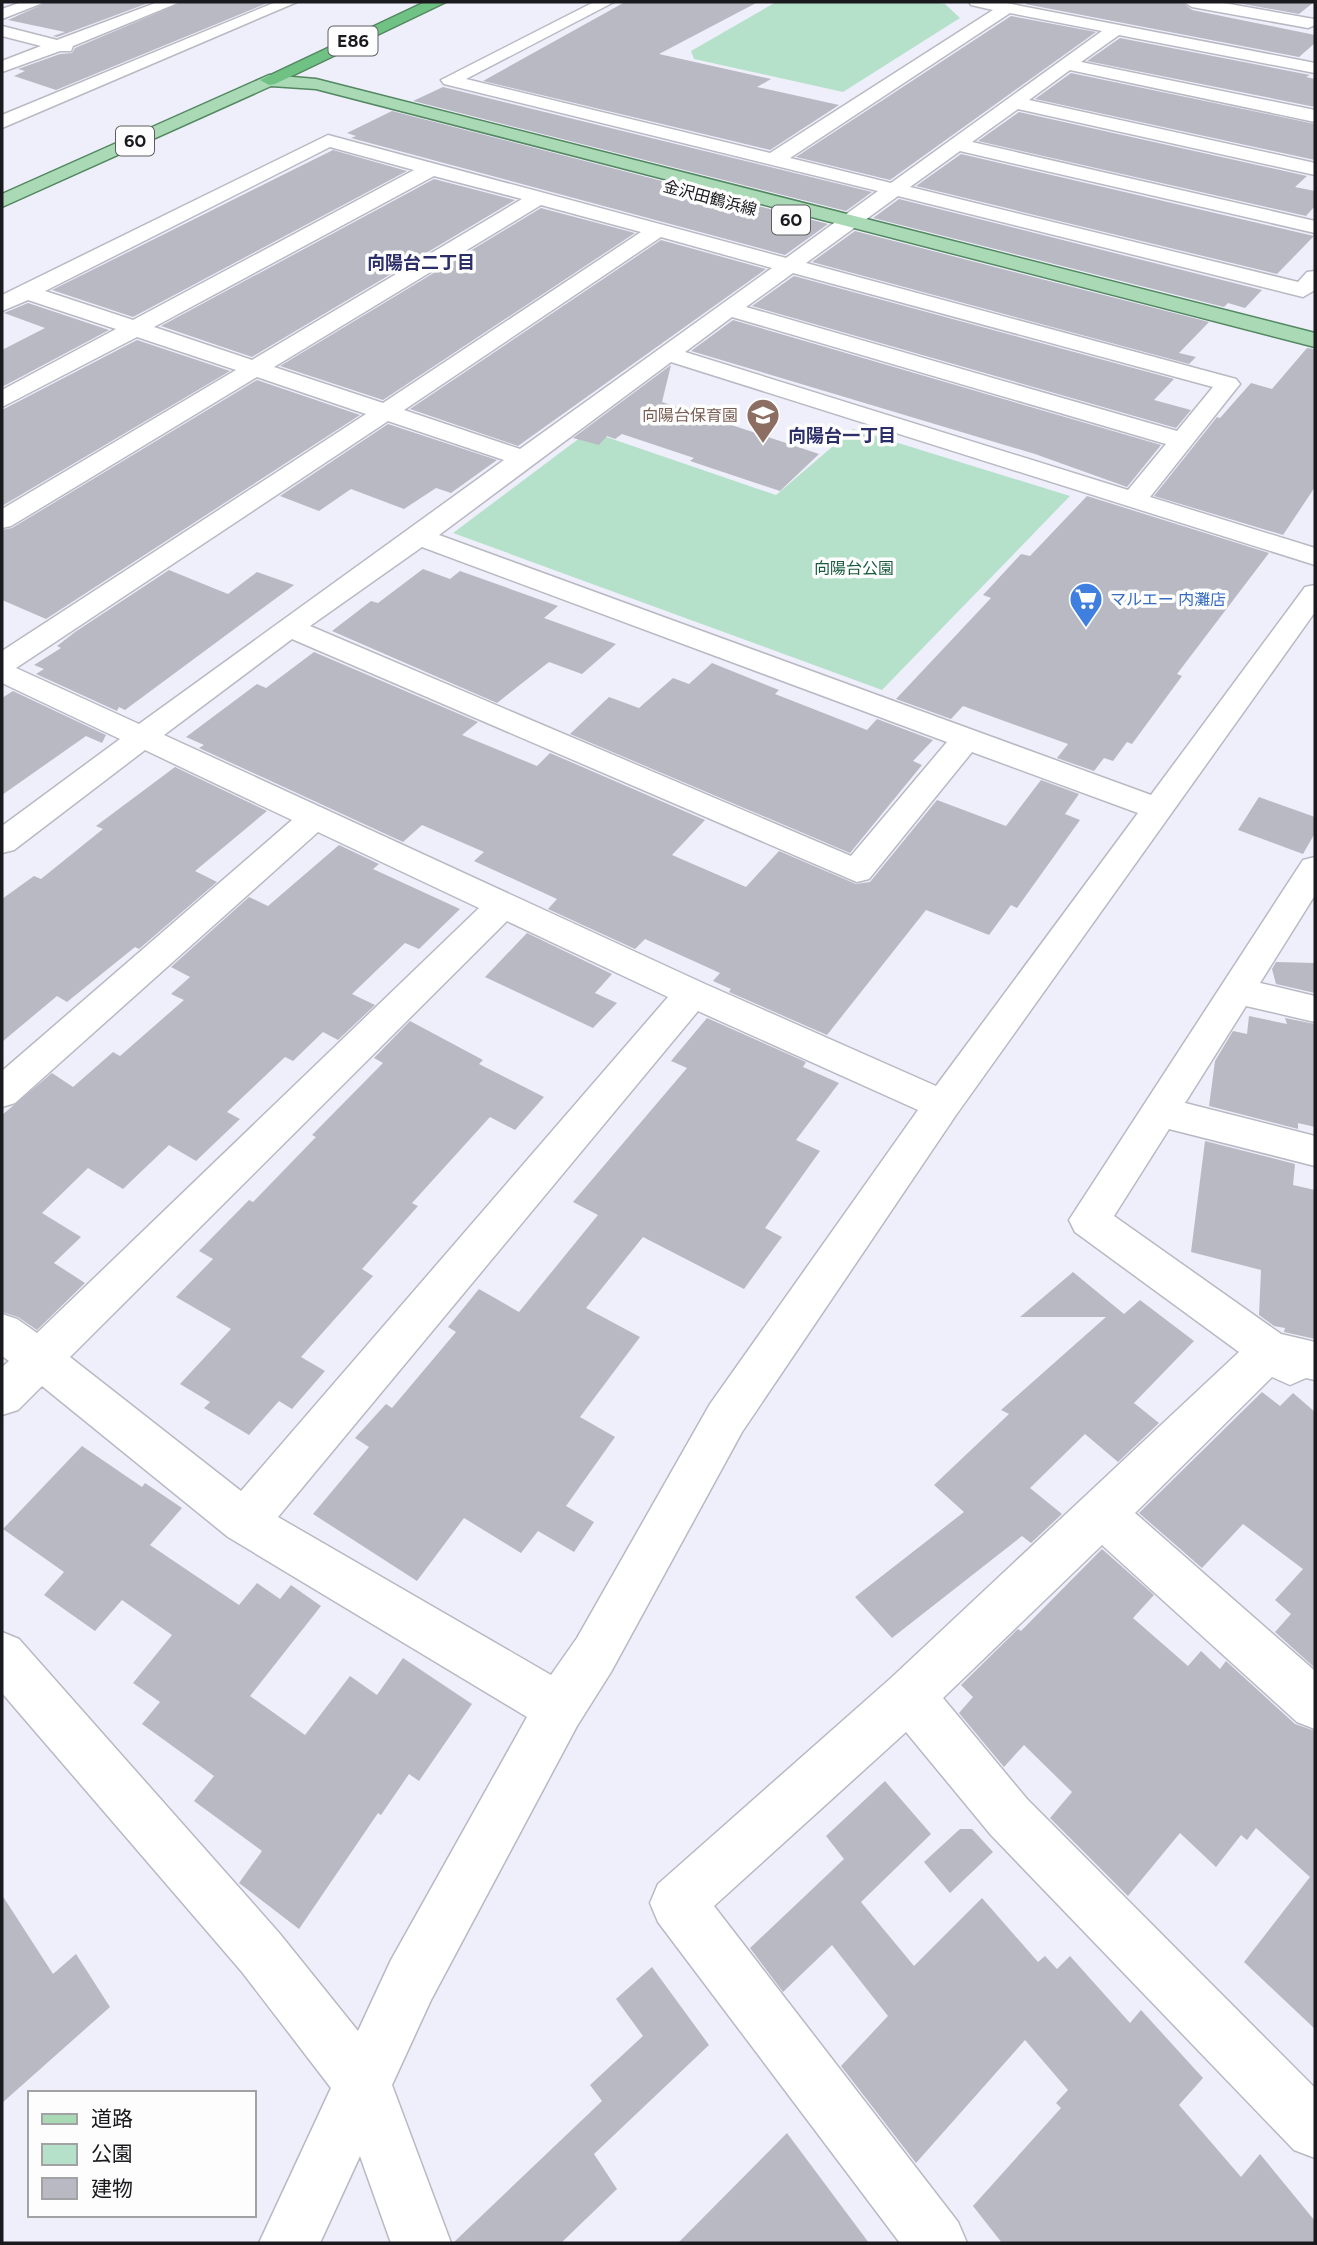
<svg xmlns="http://www.w3.org/2000/svg" width="1317" height="2245" font-family="Figtree,'Noto Sans JP',sans-serif">
<style>
.green{fill:#b5e1ca}
.building{fill:#b9b9c4}
.lines{fill:none;stroke-linecap:round;stroke-linejoin:round}
.minor-casing{stroke:#b9b9c4;stroke-width:3}
.major-casing{stroke:#528760;stroke-width:3}
.highway-casing{stroke:#528760;stroke-width:3}
.minor{fill:#fff;fill-rule:evenodd}
.major{fill:#a9dab5;fill-rule:evenodd}
.highway{fill:#70c284;fill-rule:evenodd}
.labels{text-anchor:middle;dominant-baseline:central;stroke-width:7;stroke-linejoin:round;paint-order:stroke}
.far-street-label{font-size:16px;fill:#1a1a1e;stroke:#fdfdfd}
.far-education-label{font-size:16px;fill:#785e54;stroke:#fdfdfd;text-anchor:end}
.far-park-label{font-size:16px;fill:#195b41;stroke:#fdfdfd}
.far-shop-label{font-size:16px;fill:#366cbe;stroke:#fdfdfd;text-anchor:start}
.shield{fill:#fdfdfd;stroke:#5e5e61;stroke-width:2}
.shield-label{font-size:18px;font-weight:bold;fill:#1a1a1e}
.far-neighbourhood-label{font-size:18px;font-weight:bold;fill:#2c2e68;stroke:#fdfdfd}
</style>
<rect width="100%" height="100%" fill="#efeffb"/>
<!-- green -->
<g class="green">
<polygon points="776,2 935,2 945,4 960,18 843,92 694,59 691,51"/>
<polygon points="853,429 1070,496 882,690 453,533 589,431 776,495"/>
</g>
<!-- building -->
<g class="building">
<polygon points="48,2 151,2 57,37 53,36 65,32 8,20"/>
<polygon points="183,2 270,2 56,90 14,76 25,71 18,69 60,54 72,53 75,48"/>
<polygon points="625,2 758,2 659,54 771,79 757,87 839,105 770,150 483,81"/>
<polygon points="1029,2 1182,2 1192,10 1315,35 1315,43 1299,57 1025,4"/>
<polygon points="1232,2 1314,2 1299,14"/>
<polygon points="1011,16 1096,32 890,180 796,157"/>
<polygon points="1120,38 1310,75 1306,77 1315,79 1315,107 1087,61"/>
<polygon points="1071,73 1315,124 1315,160 1035,99"/>
<polygon points="443,87 872,192 846,211 413,101"/>
<polygon points="392,111 828,224 785,255 351,138 356,136 347,133"/>
<polygon points="1019,112 1307,176 1295,187 1315,191 1315,206 1306,216 978,141"/>
<polygon points="333,150 407,171 133,317 52,290"/>
<polygon points="961,154 1314,236 1315,235 1277,274 916,186"/>
<polygon points="434,179 515,200 252,357 161,326"/>
<polygon points="899,199 1262,290 1245,308 1228,303 1224,307 873,218"/>
<polygon points="541,208 635,233 383,400 280,366"/>
<polygon points="855,231 1209,322 1179,353 1196,357 1189,364 812,262"/>
<polygon points="661,240 766,269 518,446 410,409"/>
<polygon points="794,276 1174,379 1154,400 1191,410 1176,428 752,306"/>
<polygon points="28,303 109,330 2,387 2,350 45,328 4,313"/>
<polygon points="733,320 1161,445 1127,487 1035,454 691,351"/>
<polygon points="137,340 230,371 2,506 2,410"/>
<polygon points="1307,348 1315,349 1315,487 1283,535 1154,496 1217,417 1220,418 1251,383 1272,389"/>
<polygon points="671,365 662,402 819,454 780,491 690,461 694,458 622,434 615,439 607,436 599,445 573,438"/>
<polygon points="257,380 360,415 46,619 2,600 2,530 12,528"/>
<polygon points="388,424 497,460 451,493 436,488 404,509 351,489 319,511 280,496"/>
<polygon points="1087,496 1269,553 1177,674 1182,676 1132,744 1127,742 1113,761 1104,758 1094,771 1057,758 1068,744 963,706 951,719 896,699 991,598 983,595 1021,554 1030,556"/>
<polygon points="423,569 450,579 460,571 558,606 544,618 616,644 582,674 549,662 497,703 332,631 371,601 378,603"/>
<polygon points="169,570 228,594 257,572 294,585 125,710 119,707 117,711 36,674 44,669 34,665 61,648 57,646 75,632"/>
<polygon points="314,652 478,722 462,735 537,766 550,753 705,820 672,855 746,887 779,851 856,884 870,882 937,800 1006,826 1041,780 1079,794 1065,814 1080,820 1017,908 1011,905 989,935 926,910 827,1035 729,992 731,989 713,981 720,973 645,939 635,949 548,909 557,899 474,861 484,852 422,825 403,842 199,748 204,745 186,737 257,684 266,688"/>
<polygon points="712,663 779,690 775,694 867,730 877,719 933,740 913,761 922,765 850,853 570,734 609,697 639,708 673,678 689,684"/>
<polygon points="13,691 106,735 102,743 86,736 2,795 2,698"/>
<polygon points="175,767 267,811 195,871 217,882 139,949 135,947 67,1002 57,996 2,1042 2,899 34,876 41,879 103,829 96,826"/>
<polygon points="1259,797 1315,817 1315,833 1303,854 1238,830"/>
<polygon points="339,845 379,864 373,869 460,909 419,949 405,943 352,994 375,1005 338,1040 323,1032 293,1061 285,1057 227,1112 240,1119 196,1161 169,1145 123,1189 88,1168 42,1213 81,1237 54,1263 85,1283 37,1330 18,1317 2,1312 2,1115 52,1073 73,1087 113,1052 120,1056 184,1000 171,994 190,977 171,967 249,897 268,906"/>
<polygon points="527,933 612,974 595,993 617,1003 593,1028 485,977"/>
<polygon points="1276,962 1315,963 1315,993 1276,984 1272,969"/>
<polygon points="1249,1016 1287,1024 1285,1018 1315,1024 1315,1127 1298,1123 1298,1129 1209,1106 1215,1061 1233,1031 1247,1034"/>
<polygon points="707,1018 806,1062 803,1067 839,1083 796,1140 820,1151 765,1228 782,1237 744,1289 643,1237 586,1308 640,1337 580,1417 615,1437 566,1506 594,1522 574,1552 538,1531 521,1553 464,1518 417,1581 313,1514 369,1447 355,1438 386,1404 392,1408 456,1332 448,1327 479,1289 519,1312 598,1215 573,1202 687,1068 671,1061"/>
<polygon points="410,1021 483,1060 479,1064 544,1097 515,1130 490,1117 412,1203 418,1206 362,1269 373,1276 301,1357 325,1371 292,1409 279,1401 249,1435 204,1408 210,1402 180,1384 231,1329 176,1297 213,1259 199,1251 249,1200 253,1202 316,1137 312,1135 383,1063 374,1058"/>
<polygon points="1205,1141 1295,1164 1293,1185 1315,1190 1315,1339 1284,1332 1285,1328 1274,1326 1259,1315 1261,1270 1191,1252"/>
<polygon points="1073,1272 1124,1314 1140,1300 1194,1341 1134,1403 1159,1423 1118,1462 1085,1434 1030,1488 1062,1514 1031,1543 1022,1536 892,1638 855,1597 964,1512 934,1485 1009,1414 1001,1410 1106,1317 1020,1317"/>
<polygon points="1262,1392 1280,1406 1293,1393 1315,1412 1315,1668 1275,1632 1291,1614 1275,1600 1303,1569 1243,1524 1202,1568 1139,1513"/>
<polygon points="82,1446 142,1487 145,1483 182,1508 150,1545 239,1605 257,1583 280,1599 291,1585 321,1606 250,1696 305,1735 350,1676 377,1695 403,1658 472,1704 419,1781 409,1774 381,1815 378,1813 299,1929 239,1883 262,1851 194,1801 214,1776 142,1724 160,1702 133,1683 172,1635 122,1600 95,1631 44,1595 64,1572 3,1529"/>
<polygon points="1102,1549 1154,1595 1133,1618 1188,1666 1201,1651 1220,1669 1226,1661 1295,1724 1315,1731 1315,2029 1244,1962 1310,1877 1256,1828 1247,1840 1241,1835 1216,1867 1180,1833 1128,1896 1050,1818 1072,1792 1024,1745 1004,1767 959,1713 973,1697 961,1685 1018,1629 1021,1631"/>
<polygon points="885,1781 931,1834 861,1902 914,1966 982,1898 1038,1962 1045,1956 1057,1969 1070,1956 1130,2023 1141,2010 1203,2078 1179,2105 1241,2177 1260,2154 1315,2221 1315,2243 1002,2243 973,2206 1061,2108 1056,2103 1068,2090 1025,2040 916,2163 841,2066 888,2016 832,1945 783,1992 750,1948 844,1859 826,1836"/>
<polygon points="960,1829 972,1829 993,1852 950,1893 924,1862"/>
<polygon points="2,1895 53,1974 76,1954 110,2007 2,2103"/>
<polygon points="652,1967 709,2045 594,2154 617,2189 561,2243 453,2243 602,2101 590,2085 643,2036 616,1999"/>
<polygon points="787,2133 869,2243 678,2243"/>
</g>
<g class="lines">
<defs>
<g id="minor">
<polygon points="22,2 45,2 2,19 2,9"/>
<polygon points="158,2 180,2 73,46 71,51 60,51 2,72 2,61 41,46 2,36 2,26 57,40"/>
<polygon points="276,2 297,2 2,128 2,115"/>
<path d="M 594,2 L 614,2 L 466,79 L 770,153 L 993,10 L 971,5 L 969,2 L 1001,2 L 1315,63 L 1315,73 L 1119,35 L 1081,62 L 1315,110 L 1315,122 L 1070,70 L 1029,100 L 1315,163 L 1315,175 L 1018,109 L 972,142 L 1315,221 L 1315,233 L 960,151 L 910,187 L 1298,282 L 1307,272 L 1315,271 L 1315,290 L 1303,297 L 898,196 L 806,263 L 1236,379 L 1240,384 L 1236,389 L 1150,497 L 1315,548 L 1315,565 L 671,362 L 439,535 L 1151,795 L 1305,587 L 1315,585 L 1315,612 L 956,1115 L 742,1432 L 611,1672 L 577,1726 L 431,2000 L 392,2085 L 451,2243 L 391,2243 L 360,2156 L 320,2243 L 259,2243 L 331,2088 L 242,1972 L 2,1693 L 2,1632 L 19,1639 L 280,1934 L 358,2031 L 391,1960 L 527,1717 L 228,1537 L 42,1386 L 18,1410 L 2,1415 L 2,1367 L 9,1361 L 2,1356 L 2,1314 L 17,1319 L 37,1333 L 479,908 L 318,832 L 15,1103 L 2,1107 L 2,1071 L 292,820 L 145,750 L 14,850 L 2,853 L 2,826 L 120,739 L 2,683 L 2,651 L 366,414 L 257,377 L 11,526 L 2,528 L 2,509 L 236,370 L 137,337 L 2,407 L 2,390 L 116,329 L 28,300 L 2,311 L 2,295 L 328,135 L 786,258 L 878,191 L 444,84 L 441,80 ZM 1010,13 L 1102,31 L 891,183 L 790,158 ZM 330,147 L 414,170 L 133,320 L 45,291 ZM 434,176 L 522,199 L 252,360 L 154,327 ZM 541,205 L 641,232 L 383,403 L 274,367 ZM 661,237 L 772,268 L 520,449 L 404,410 ZM 793,273 L 1213,387 L 1177,431 L 746,307 ZM 732,317 L 1166,444 L 1128,490 L 685,352 ZM 388,421 L 504,460 L 139,724 L 16,668 ZM 422,547 L 947,742 L 851,856 L 310,626 ZM 292,639 L 857,882 L 869,879 L 972,752 L 1138,813 L 936,1086 L 705,984 L 164,735 ZM 507,921 L 668,997 L 241,1491 L 70,1357 ZM 698,1011 L 918,1110 L 710,1404 L 577,1638 L 551,1675 L 278,1517 Z"/>
<polygon points="1184,2 1218,2 1308,18 1314,19 1315,25 1308,28 1192,7"/>
<polygon points="1315,857 1315,895 1260,983 1315,996 1315,1022 1246,1006 1185,1103 1315,1136 1315,1166 1169,1129 1114,1216 1281,1334 1315,1342 1315,1380 1306,1378 1290,1385 1272,1377 1135,1513 1315,1671 1315,1729 1297,1722 1102,1545 943,1698 1027,1799 1315,2088 1315,2158 1294,2150 991,1835 906,1732 714,1906 958,2222 967,2243 900,2243 658,1922 650,1903 658,1884 891,1678 1239,1352 1075,1232 1069,1220 1303,860"/>
</g>
<polygon id="major" points="269,75 316,79 1315,333 1315,347 316,89 271,86 2,207 2,194"/>
<polygon id="highway" points="425,2 446,2 275,84 269,85 260,80"/>
</defs>
<!-- minor casing -->
<use href="#minor" class="minor-casing"/>
<!-- major casing -->
<use href="#major" class="major-casing"/>
<!-- highway casing -->
<use href="#highway" class="highway-casing"/>
<!-- minor -->
<use href="#minor" class="minor"/>
<!-- major -->
<use href="#major" class="major"/>
<!-- highway -->
<use href="#highway" class="highway"/>
</g>
<!-- icons -->
<defs>
<symbol id="school-pin" viewBox="-11 -11 22 30"><path d="M0 17L-7.5 6A9.5 9.5 0 1 1 7.5 6Z" fill="#8d6e63" stroke="#fdfdfd"/><path d="M0-5L7-2L0 1L-7-2ZM-4 1L0 2.5L4 1V4Q0 6-4 4Z" fill="#fff"/></symbol>
<symbol id="supermarket-pin" viewBox="-11 -11 22 30"><path d="M0 17L-7.5 6A9.5 9.5 0 1 1 7.5 6Z" fill="#3f7fe0" stroke="#fdfdfd"/><path d="M-6-5.5h2.5l.6 2H6L4.5 2H-2.5L-4.4-4H-6ZM-1.5 3.2a1.3 1.3 0 1 0 .1 0ZM3 3.2a1.3 1.3 0 1 0 .1 0Z" fill="#fff"/></symbol>
</defs>
<g fill-rule="evenodd">
<use href="#school-pin" x="744" y="396" width="38" height="52"/>
<use href="#supermarket-pin" x="1067" y="580" width="38" height="52"/>
</g>
<g class="labels">
<!-- far-street labels -->
<g class="far-street-label">
<text transform="translate(710 198) rotate(15)">金沢田鶴浜線</text>
</g>
<!-- far-education labels -->
<g class="far-education-label">
<text x="738" y="415">向陽台保育園</text>
</g>
<!-- far-park labels -->
<g class="far-park-label">
<text x="854" y="568">向陽台公園</text>
</g>
<!-- far-shop labels -->
<g class="far-shop-label">
<text x="1110" y="599">マルエー 内灘店</text>
</g>
<!-- shield labels -->
<g class="shield">
<rect x="328.5" y="26.5" width="49" height="29" rx="5"/>
<rect x="116" y="126.5" width="38" height="29" rx="5"/>
<rect x="772" y="205.5" width="38" height="29" rx="5"/>
</g>
<g class="shield-label">
<text x="353" y="41">E86</text>
<text x="135" y="141">60</text>
<text x="791" y="220">60</text>
</g>
<!-- far-neighbourhood labels -->
<g class="far-neighbourhood-label">
<text x="421" y="263">向陽台二丁目</text>
<text x="842" y="436">向陽台一丁目</text>
</g>
</g>
<!-- border -->
<rect width="1317" height="2245" fill="none" stroke="#1a1a1e" stroke-width="7"/>
<!-- legend -->
<rect x="28" y="2091" width="228" height="126" fill="#fdfdfd" stroke="#a2a2a4" stroke-width="2"/>
<rect x="42" y="2114" width="35" height="10" fill="#a9dab5" stroke="#a2a2a4" stroke-width="2"/>
<text x="91" y="2126" font-size="21" fill="#1a1a1e">道路</text>
<rect x="42" y="2144" width="35" height="21" fill="#b5e1ca" stroke="#a2a2a4" stroke-width="2"/>
<text x="91" y="2161" font-size="21" fill="#1a1a1e">公園</text>
<rect x="42" y="2178" width="35" height="21" fill="#b9b9c4" stroke="#a2a2a4" stroke-width="2"/>
<text x="91" y="2196" font-size="21" fill="#1a1a1e">建物</text>
</svg>
